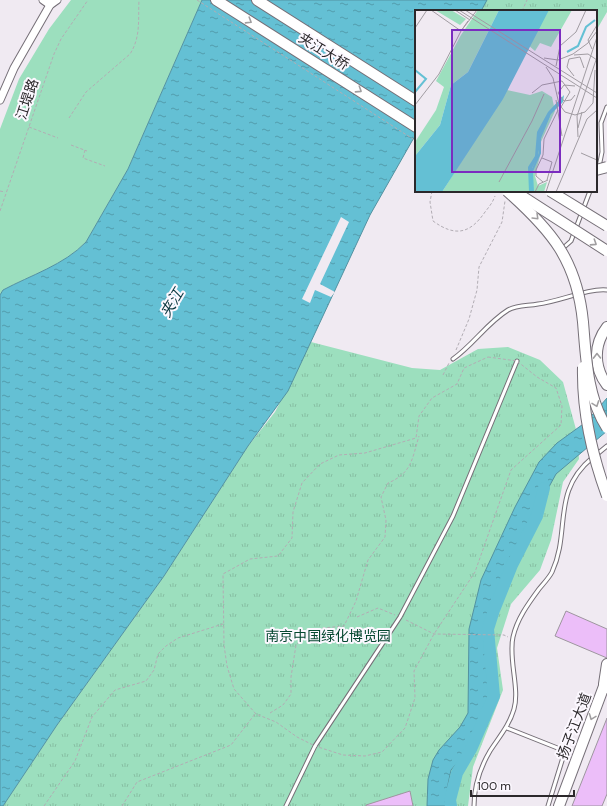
<svg xmlns="http://www.w3.org/2000/svg" width="607" height="806" font-family="'DM Sans','Noto Sans SC',sans-serif">
<style>
.green{fill:#9cdfbe}
.park{fill:url(#park-tufts)}
.water{fill:url(#water-ripples);stroke:#5392a1}
.pier{fill:#f0eaf2}
.lines{fill:none;stroke-linecap:round;stroke-linejoin:round}
.river{stroke:#64c0d4;stroke-width:12}
.building{fill:#ecbef9;stroke:#9d969e}
.service-casing{stroke:#756f77;stroke-width:5}
.tertiary-casing{stroke:#756f77;stroke-width:9}
.trunk-casing{stroke:#756f77;stroke-width:12}
.path{stroke:#b2adb4;stroke-width:1;stroke-dasharray:3 2;stroke-linecap:butt}
.service{stroke:#fff;stroke-width:3}
.tertiary{stroke:#fff;stroke-width:7}
.trunk{stroke:#fff;stroke-width:10}
.trunk-bridge-casing{stroke:#756f77;stroke-width:12;stroke-linecap:butt}
.trunk-bridge{stroke:#fff;stroke-width:10}
.oneway{stroke:#a09ea0}
.labels{text-anchor:middle;dominant-baseline:central;stroke-width:4;stroke-linejoin:round;paint-order:stroke}
.street-label{font-size:14px;fill:#2b282b;stroke:#fcf8ff}
.park-label{font-size:14px;fill:#054730;stroke:#fcf8ff}
.water-label{font-size:15px;font-style:italic;fill:#0b3840;stroke:#fcf8ff}
.inset-river{fill:none;stroke:#64c0d4;stroke-width:2}
.inset-road{fill:none;stroke:#a19ca2;stroke-width:1}
.view{fill:#7b2cbf;fill-opacity:0.15;stroke:#7b2cbf;stroke-width:2}
.inset-edge{fill:none;stroke:#2b282b;stroke-width:2}
</style>
<defs>
<pattern id="park-tufts" width="24" height="20" patternUnits="userSpaceOnUse"><rect width="24" height="20" fill="#9cdfbe"/><path d="M3 7l-1-3M5 7V3M7 7l1-3M15 17l-1-3M17 17v-4M19 17l1-3" fill="none" stroke="#87bfa3"/></pattern>
<pattern id="water-ripples" width="26" height="14" patternUnits="userSpaceOnUse"><rect width="26" height="14" fill="#64c0d4"/><path d="M2 4q2-2 4 0t4 0M15 11q2-2 4 0t4 0" fill="none" stroke="#539cac"/></pattern>
</defs>
<rect width="100%" height="100%" fill="#f0eaf2"/>
<!-- green -->
<path class="green" d="M 71,0 L 202,0 L 128,169 L 86,242 C 64,265 31,275 3,290 L 0,295 L 0,129 L 19,79 L 49,29 Z"/>
<!-- park -->
<g class="park">
<polygon points="466,0 607,0 607,12 596,31 596,11 461,11"/>
<polygon points="311,342 412,368 440,370 478,349 508,347 540,360 563,382 577,433 579,459 563,482 551,540 540,570 511,604 497,648 503,690 473,767 468,806 3,806 57,725 164,576 248,446 275,412"/>
</g>
<!-- water -->
<g class="water">
<path d="M 202,0 L 487,0 L 481,11 L 416,11 L 416,134 L 370,215 L 288,391 L 248,446 L 164,576 L 57,725 L 3,806 L 0,806 L 0,295 L 3,290 C 31,275 64,265 86,242 L 128,169 Z"/>
<polygon points="607,398 607,431 556,474 532,518 499,589 489,632 489,710 486,722 475,742 451,770 448,784 446,806 427,806 428,779 433,760 439,750 460,727 468,713 469,629 481,580 515,507 539,462 557,443 586,422"/>
</g>
<!-- pier -->
<polygon class="pier" points="341,217 349,222 320,284 335,292 331,297 315,290 310,303 302,299"/>
<g class="lines">
<!-- river -->
<polyline class="river" points="451,806 450,800 457,773 471,749 494,696 488,629 494,610 512,565 537,516 544,488"/>
</g>
<!-- building -->
<g class="building">
<polygon points="566,611 607,629 607,658 555,636"/>
<polygon points="607,718 607,794 602,806 572,806"/>
<polygon points="410,791 413,806 366,806 366,805"/>
</g>
<g class="lines">
<defs>
<g id="service">
<polyline points="599,167 602,152 601,123 607,107"/>
<polyline points="562,249 571,241 590,191"/>
<path d="M 453,359 C 473,345 487,323 508,310 C 517,305 528,306 538,304 C 558,302 588,288 607,290"/>
<polyline points="596,455 607,446"/>
<polyline points="507,728 565,751 548,806"/>
<polyline points="286,806 315,746 400,617 453,516 517,361"/>
<path d="M 474,806 C 474,787 480,768 490,751 C 499,737 509,726 514,709 C 520,689 508,658 513,637 C 517,619 528,604 539,589 C 543,584 549,578 552,572 C 571,531 551,492 592,458"/>
</g>
<g id="tertiary">
<polyline points="43,0 50,5 52,2"/>
<polyline points="0,100 14,68 50,5 57,0"/>
</g>
<g id="trunk">
<polyline points="216,0 416,127"/>
<polyline points="257,0 416,101"/>
<path d="M 607,327 C 593,345 594,368 607,385"/>
<polyline points="604,684 607,664"/>
<polyline points="559,806 607,678"/>
</g>
</defs>
<!-- service casing -->
<use href="#service" class="service-casing"/>
<!-- tertiary casing -->
<use href="#tertiary" class="tertiary-casing"/>
<!-- trunk casing -->
<use href="#trunk" class="trunk-casing"/>
<!-- path -->
<g class="path">
<polyline points="197,0 416,141"/>
<polyline points="522,11 527,0"/>
<path d="M 69,118 L 86,92 L 130,54 C 141,37 138,19 139,0"/>
<polyline points="29,127 58,138"/>
<polyline points="71,145 87,151"/>
<polyline points="85,150 83,158 105,166"/>
<polyline points="0,191 5,192"/>
<path d="M 432,191 L 430,202 L 433,221 C 455,237 470,234 485,212 C 489,207 493,202 495,196"/>
<polyline points="0,211 54,54 61,39 88,0"/>
<polyline points="456,350 469,319 477,290 479,267 502,222 505,201"/>
<polygon points="488,357 517,361 537,377 556,388 562,406 561,425 511,470 475,572 434,634 414,671 415,698 405,728 382,752 365,756 343,755 315,746 297,737 276,722 256,714 234,689 227,666 224,645 223,574 250,559 278,556 292,538 293,512 302,483 320,464 339,455 365,453 416,438 419,416 432,398 457,384 464,368"/>
<polyline points="443,375 449,363"/>
<polyline points="357,617 378,608 395,615"/>
<polyline points="406,620 434,634 504,635 508,637"/>
<path d="M 270,713 L 283,705 L 291,694 L 291,677 L 296,645 L 308,634 L 323,628 L 344,626 L 356,601 L 368,560 L 385,537 L 386,520 L 381,497 L 388,483 C 412,473 412,459 419,436"/>
<polyline points="44,806 75,761 92,717 115,690 146,681 154,670 158,654 166,646 178,638 223,624"/>
<polyline points="122,806 137,782 231,745 255,714"/>
</g>
<!-- service -->
<use href="#service" class="service"/>
<!-- tertiary -->
<use href="#tertiary" class="tertiary"/>
<!-- trunk -->
<use href="#trunk" class="trunk"/>
<defs>
<g id="trunk-bridge">
<polyline points="596,170 607,167"/>
<path d="M 507,191 C 551,230 577,260 583,322 C 586,357 587,397 607,428"/>
<polyline points="514,191 607,251"/>
<polyline points="550,191 607,226"/>
<path d="M 583,367 C 582,411 592,455 607,496"/>
</g>
</defs>
<!-- trunk-bridge casing -->
<use href="#trunk-bridge" class="trunk-bridge-casing"/>
<!-- trunk-bridge -->
<use href="#trunk-bridge" class="trunk-bridge"/>
</g>
<!-- one-way arrows -->
<defs><path id="oneway-chevron" d="M-2-3.5L2.5 0L-2 3.5" fill="none" stroke-width="1.6" stroke-linecap="round" stroke-linejoin="round"/></defs>
<g class="oneway">
<use href="#oneway-chevron" transform="translate(249 21) rotate(32)"/>
<use href="#oneway-chevron" transform="translate(359 90) rotate(33)"/>
<use href="#oneway-chevron" transform="translate(536 217) rotate(45)"/>
<use href="#oneway-chevron" transform="translate(594 243) rotate(33)"/>
<use href="#oneway-chevron" transform="translate(597 356) rotate(-91)"/>
<use href="#oneway-chevron" transform="translate(596 404) rotate(70)"/>
<use href="#oneway-chevron" transform="translate(592 717) rotate(111)"/>
</g>
<g class="labels">
<!-- street labels -->
<g class="street-label">
<text transform="translate(324 51) rotate(32)">夹江大桥</text>
<text transform="translate(27 99) rotate(-72)">江堤路</text>
<text transform="translate(574 726) rotate(-69)">扬子江大道</text>
</g>
<!-- park labels -->
<g class="park-label">
<text x="328" y="636">南京中国绿化博览园</text>
</g>
<!-- water labels -->
<g class="water-label">
<text transform="translate(172 303) rotate(-59)">夹江</text>
</g>
</g>
<!-- overview -->
<g transform="translate(415 10)">
<rect width="182" height="182" fill="#f0eaf2"/>
<path d="M 20,0 L 36,0 L 51,9 L 45,15 ZM 63,0 L 84,0 L 53,62 L 36,75 L 25,115 L 0,146 L 0,132 L 21,100 L 29,77 L 21,71 L 46,25 Z" fill="#9cdfbe"/>
<path d="M 129,0 L 157,0 L 136,37 L 125,33 L 120,41 L 113,35 ZM 92,80 L 115,85 L 127,81 L 137,87 L 140,101 L 125,134 L 126,142 L 120,166 L 123,176 L 132,172 L 129,182 L 27,182 Z" fill="#9cdfbe"/>
<path d="M 84,0 L 134,0 L 88,89 L 27,182 L 0,182 L 0,146 L 25,115 L 36,75 L 53,62 ZM 149,85 L 148,92 L 136,104 L 126,124 L 123,147 L 117,158 L 118,182 L 114,182 L 113,157 L 120,146 L 122,122 L 133,102 Z" fill="#64c0d4"/>
<path class="inset-river" d="M 152,42 L 163,36 L 171,17 L 180,10M 0,60 L 11,69 L 0,82M 118,182 L 117,161 L 125,143 L 125,128 L 134,106"/>
<path class="inset-road" d="M 16,0 L 46,21 L 53,11M 40,0 L 55,10M 44,0 L 182,88M 50,0 L 182,83M 0,18 L 12,0M 177,39 L 173,30 L 182,15M 159,45 L 173,44 L 182,50M 129,48 L 143,50 L 158,44 L 173,33 L 182,21M 141,56 L 145,36 L 161,22 L 171,0M 131,57 L 138,68 L 144,94 L 150,102 L 160,105 L 170,102 L 178,93 L 180,60M 159,66 L 152,57 L 154,49 L 165,47 L 169,58M 160,76 L 149,75 L 143,83 L 149,91 L 156,90 L 160,85M 117,83 L 127,75 L 147,71 L 155,82 L 146,97M 141,90 L 147,126M 0,95 L 24,64 L 46,21 L 62,0M 163,118 L 167,102M 163,127 L 162,106 L 182,47M 166,143 L 182,150M 127,148 L 137,152 L 132,170M 84,172 L 117,111 L 129,84M 128,172 L 121,166 L 121,160 L 128,145 L 129,129 L 143,100M 120,182 L 124,174 L 133,170M 131,182 L 182,27M 141,182 L 172,109 L 182,100"/>
<path class="view" d="M 37,20 L 145,20 L 145,162 L 37,162 Z"/>
<rect width="182" height="182" class="inset-edge"/>
</g>
<!-- scale -->
<path d="M471 790v6h103v-6" fill="none" stroke="#2b282b" stroke-width="2"/>
<text x="477" y="790" font-size="12" fill="#2b282b" stroke="#fcf8ff" stroke-width="3" paint-order="stroke">100 m</text>
</svg>
